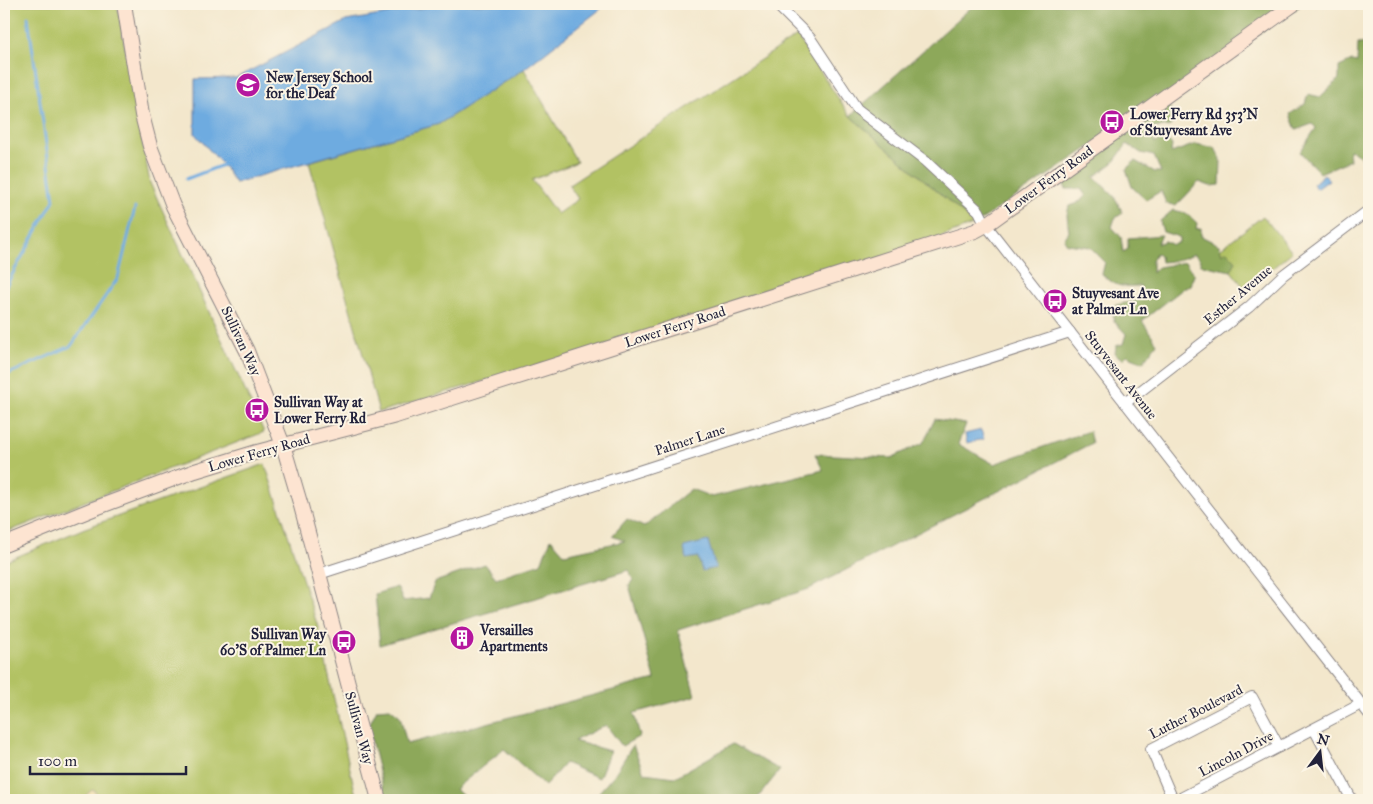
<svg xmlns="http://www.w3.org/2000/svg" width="1373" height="804" font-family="'IM FELL Great Primer',serif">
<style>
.green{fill:#b2c264;stroke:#6a7250}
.forest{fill:#8da85a;stroke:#58654a}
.sand{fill:#eeda9e;stroke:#887e6c}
.water{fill:#6eabe0;stroke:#48668e}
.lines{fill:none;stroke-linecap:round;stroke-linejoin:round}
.stream{stroke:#6eabe0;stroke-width:3}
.street-casing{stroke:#8a8484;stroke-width:12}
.secondary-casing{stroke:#8a8484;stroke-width:16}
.street{stroke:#fff;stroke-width:10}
.secondary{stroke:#fde4d1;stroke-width:14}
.labels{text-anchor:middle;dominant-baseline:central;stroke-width:4;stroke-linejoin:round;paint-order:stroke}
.poi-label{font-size:14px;font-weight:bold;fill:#22223b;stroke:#fcf5e5;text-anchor:start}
.street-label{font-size:14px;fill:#22223b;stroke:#fcf5e5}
</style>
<rect width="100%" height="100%" fill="#fcf5e5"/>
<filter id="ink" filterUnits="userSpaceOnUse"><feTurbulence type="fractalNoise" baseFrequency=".02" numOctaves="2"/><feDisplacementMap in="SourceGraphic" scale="10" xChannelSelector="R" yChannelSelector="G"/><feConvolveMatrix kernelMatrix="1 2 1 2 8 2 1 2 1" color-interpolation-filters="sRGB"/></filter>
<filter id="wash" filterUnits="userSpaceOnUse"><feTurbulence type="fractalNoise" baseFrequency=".0096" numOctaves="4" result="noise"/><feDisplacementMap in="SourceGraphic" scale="20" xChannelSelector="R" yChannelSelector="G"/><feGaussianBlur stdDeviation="1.12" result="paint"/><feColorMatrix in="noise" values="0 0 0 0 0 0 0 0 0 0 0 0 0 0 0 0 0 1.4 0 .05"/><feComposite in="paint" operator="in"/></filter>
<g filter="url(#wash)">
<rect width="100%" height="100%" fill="#f3e7cc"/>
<!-- green -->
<g class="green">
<polygon points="18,4 117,4 150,183 264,432 4,533 4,6"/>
<polygon points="797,36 850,116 975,224 831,279 379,412 309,162 439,124 524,69 577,162 532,180 557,214 578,199 569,185"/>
<polygon points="1263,216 1292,252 1246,290 1216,252"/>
<polygon points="265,464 317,624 357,800 4,800 4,562 85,528"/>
</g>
<!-- forest -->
<g class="forest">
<polygon points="975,4 1303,4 975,224 850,116"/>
<polygon points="1369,43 1369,153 1368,155 1369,157 1369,165 1354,151 1349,150 1350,160 1320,173 1300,152 1316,128 1312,124 1296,130 1290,114 1305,104 1308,94 1320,97 1339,79 1339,67 1352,61 1357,62 1358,44"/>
<path d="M 1169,107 L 1177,119 L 1170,126 L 1154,128 L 1152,137 L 1155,143 L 1166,138 L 1172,145 L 1171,153 L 1196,144 L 1215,148 L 1221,160 L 1220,185 L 1210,186 L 1199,182 L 1176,206 L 1166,203 L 1161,191 L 1146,200 L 1132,187 L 1126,169 L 1135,161 L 1155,172 L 1161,172 L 1154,156 L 1141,153 L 1127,144 L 1113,163 L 1094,177 L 1114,196 L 1123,213 L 1115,218 L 1112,227 L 1121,237 L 1123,252 L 1128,249 L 1128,238 L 1162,235 L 1157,244 L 1165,241 L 1173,245 L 1179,242 L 1179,237 L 1163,232 L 1160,221 L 1173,210 L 1186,213 L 1197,223 L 1196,229 L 1201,228 L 1201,236 L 1219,245 L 1222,254 L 1227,251 L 1236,261 L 1231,271 L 1201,265 L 1200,259 L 1194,254 L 1175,261 L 1161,262 L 1160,256 L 1156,253 L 1152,260 L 1152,273 L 1159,267 L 1185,262 L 1194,274 L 1191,286 L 1184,288 L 1142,321 L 1157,343 L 1143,362 L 1127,355 L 1123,359 L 1115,354 L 1116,346 L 1123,344 L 1126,334 L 1114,321 L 1112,306 L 1137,300 L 1141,286 C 1120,286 1119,289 1102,274 L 1105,262 L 1090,247 L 1067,244 L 1064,239 L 1069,232 L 1067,215 L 1069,206 L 1076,204 L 1086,196 L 1081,189 L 1066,189 L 1058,174 Z"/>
<polygon points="935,419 966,424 958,444 994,464 1089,431 1092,443 809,589 678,630 695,696 634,713 640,736 622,746 606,725 574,741 610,751 599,778 565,763 545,786 504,749 455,789 468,800 386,800 368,727 377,709 390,708 400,716 407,744 655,679 629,585 633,580 629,570 380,645 375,594 397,587 403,601 429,598 435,582 485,564 496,578 541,563 551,539 564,554 625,541 612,536 627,519 644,527 691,489 712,497 823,470 815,454 891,458 923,443"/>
<polygon points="733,744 780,770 756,800 592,800 614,775 633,745 644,773 675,777"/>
</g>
<!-- sand -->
<polygon class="sand" points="92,790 95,791 100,800 87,800 86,795"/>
<!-- water -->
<g class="water">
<polygon points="445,4 607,4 524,69 439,124 235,183 223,165 195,134 195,79 236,78 346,21"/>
<polygon points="1324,174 1329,180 1317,189 1313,184"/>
<polygon points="981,430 984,439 967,443 965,434"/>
<polygon points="708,541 716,568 702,571 698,557 686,559 684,547"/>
</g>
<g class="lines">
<!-- stream -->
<g class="stream">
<polyline points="186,179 223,165"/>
<polyline points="4,289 54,200 28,17"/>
<polyline points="4,376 71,346 118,278 135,208"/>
</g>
</g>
</g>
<g filter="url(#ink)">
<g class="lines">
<defs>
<g id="street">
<polyline points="776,4 810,38 857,109 925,161 979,211 986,225 1369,714"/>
<polyline points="1125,403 1249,307 1283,275 1369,210"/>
<polyline points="319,574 1070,332"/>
<polyline points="1314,729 1352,800"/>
<polyline points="1173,800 1151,749 1252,697 1279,747"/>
<polyline points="1177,800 1361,704"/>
</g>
<g id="secondary">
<polyline points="124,4 142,115 150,146 173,206 247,351 283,445 301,506 379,800"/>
<polyline points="4,545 93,509 195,471 257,452 396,416 975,231 986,225 1294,4"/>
</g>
</defs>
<!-- street casing -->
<use href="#street" class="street-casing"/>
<!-- secondary casing -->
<use href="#secondary" class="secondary-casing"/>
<!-- street -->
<use href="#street" class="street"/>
<!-- secondary -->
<use href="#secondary" class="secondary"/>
</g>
</g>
<!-- icons -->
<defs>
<symbol id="school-disc" viewBox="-11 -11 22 22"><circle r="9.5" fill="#b5179e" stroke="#fcf5e5"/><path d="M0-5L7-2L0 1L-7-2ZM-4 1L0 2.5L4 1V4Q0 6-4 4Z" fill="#fff"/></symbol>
<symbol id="bus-disc" viewBox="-11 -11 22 22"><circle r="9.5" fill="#b5179e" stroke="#fcf5e5"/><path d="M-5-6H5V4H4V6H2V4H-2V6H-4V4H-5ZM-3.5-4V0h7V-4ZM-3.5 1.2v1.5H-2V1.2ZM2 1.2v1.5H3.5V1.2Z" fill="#fff"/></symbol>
<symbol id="building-disc" viewBox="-11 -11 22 22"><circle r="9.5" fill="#b5179e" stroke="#fcf5e5"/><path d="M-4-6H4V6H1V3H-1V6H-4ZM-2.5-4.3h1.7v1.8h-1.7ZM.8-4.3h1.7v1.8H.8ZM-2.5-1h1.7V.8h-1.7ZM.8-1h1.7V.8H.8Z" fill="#fff"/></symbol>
</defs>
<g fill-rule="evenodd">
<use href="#school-disc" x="234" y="71" width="28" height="28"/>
<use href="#bus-disc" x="1098" y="108" width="28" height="28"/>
<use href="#bus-disc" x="1041" y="287" width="28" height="28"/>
<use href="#bus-disc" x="243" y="396" width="28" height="28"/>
<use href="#building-disc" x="448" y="624" width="28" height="28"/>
<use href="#bus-disc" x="330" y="628" width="28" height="28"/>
</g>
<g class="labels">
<!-- poi labels -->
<g class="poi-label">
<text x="266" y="77">New Jersey School<tspan x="266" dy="16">for the Deaf</tspan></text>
<text x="1130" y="114">Lower Ferry Rd 353'N<tspan x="1130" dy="16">of Stuyvesant Ave</tspan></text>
<text x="1072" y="293">Stuyvesant Ave<tspan x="1072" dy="16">at Palmer Ln</tspan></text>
<text x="274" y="402">Sullivan Way at<tspan x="274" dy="16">Lower Ferry Rd</tspan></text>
<text x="480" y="630">Versailles<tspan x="480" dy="16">Apartments</tspan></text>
<text x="326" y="634" text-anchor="end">Sullivan Way<tspan x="326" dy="16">60'S of Palmer Ln</tspan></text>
</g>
<!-- street labels -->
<g class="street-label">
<text transform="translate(1049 180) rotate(-36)">Lower Ferry Road</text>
<text transform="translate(1238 295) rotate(-40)">Esther Avenue</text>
<text transform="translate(675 327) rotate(-18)">Lower Ferry Road</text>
<text transform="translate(241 341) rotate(65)">Sullivan Way</text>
<text transform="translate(1121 375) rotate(52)">Stuyvesant Avenue</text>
<text transform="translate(690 440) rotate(-18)">Palmer Lane</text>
<text transform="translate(259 453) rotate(-16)">Lower Ferry Road</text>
<text transform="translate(1196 712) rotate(-27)">Luther Boulevard</text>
<text transform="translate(359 728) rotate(75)">Sullivan Way</text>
<text transform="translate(1236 754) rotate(-28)">Lincoln Drive</text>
</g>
</g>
<!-- margin -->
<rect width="1373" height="804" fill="none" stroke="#fcf5e5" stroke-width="20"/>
<!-- north arrow -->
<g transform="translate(1320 752) rotate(15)" stroke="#fcf5e5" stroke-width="4" paint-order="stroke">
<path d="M0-4L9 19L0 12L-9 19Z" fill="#22223b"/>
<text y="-8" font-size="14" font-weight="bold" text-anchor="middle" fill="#22223b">N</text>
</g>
<!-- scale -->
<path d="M30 766v8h156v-8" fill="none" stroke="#22223b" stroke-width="2.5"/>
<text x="38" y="766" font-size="15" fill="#22223b" stroke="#fcf5e5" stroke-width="4" paint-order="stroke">100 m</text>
</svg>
